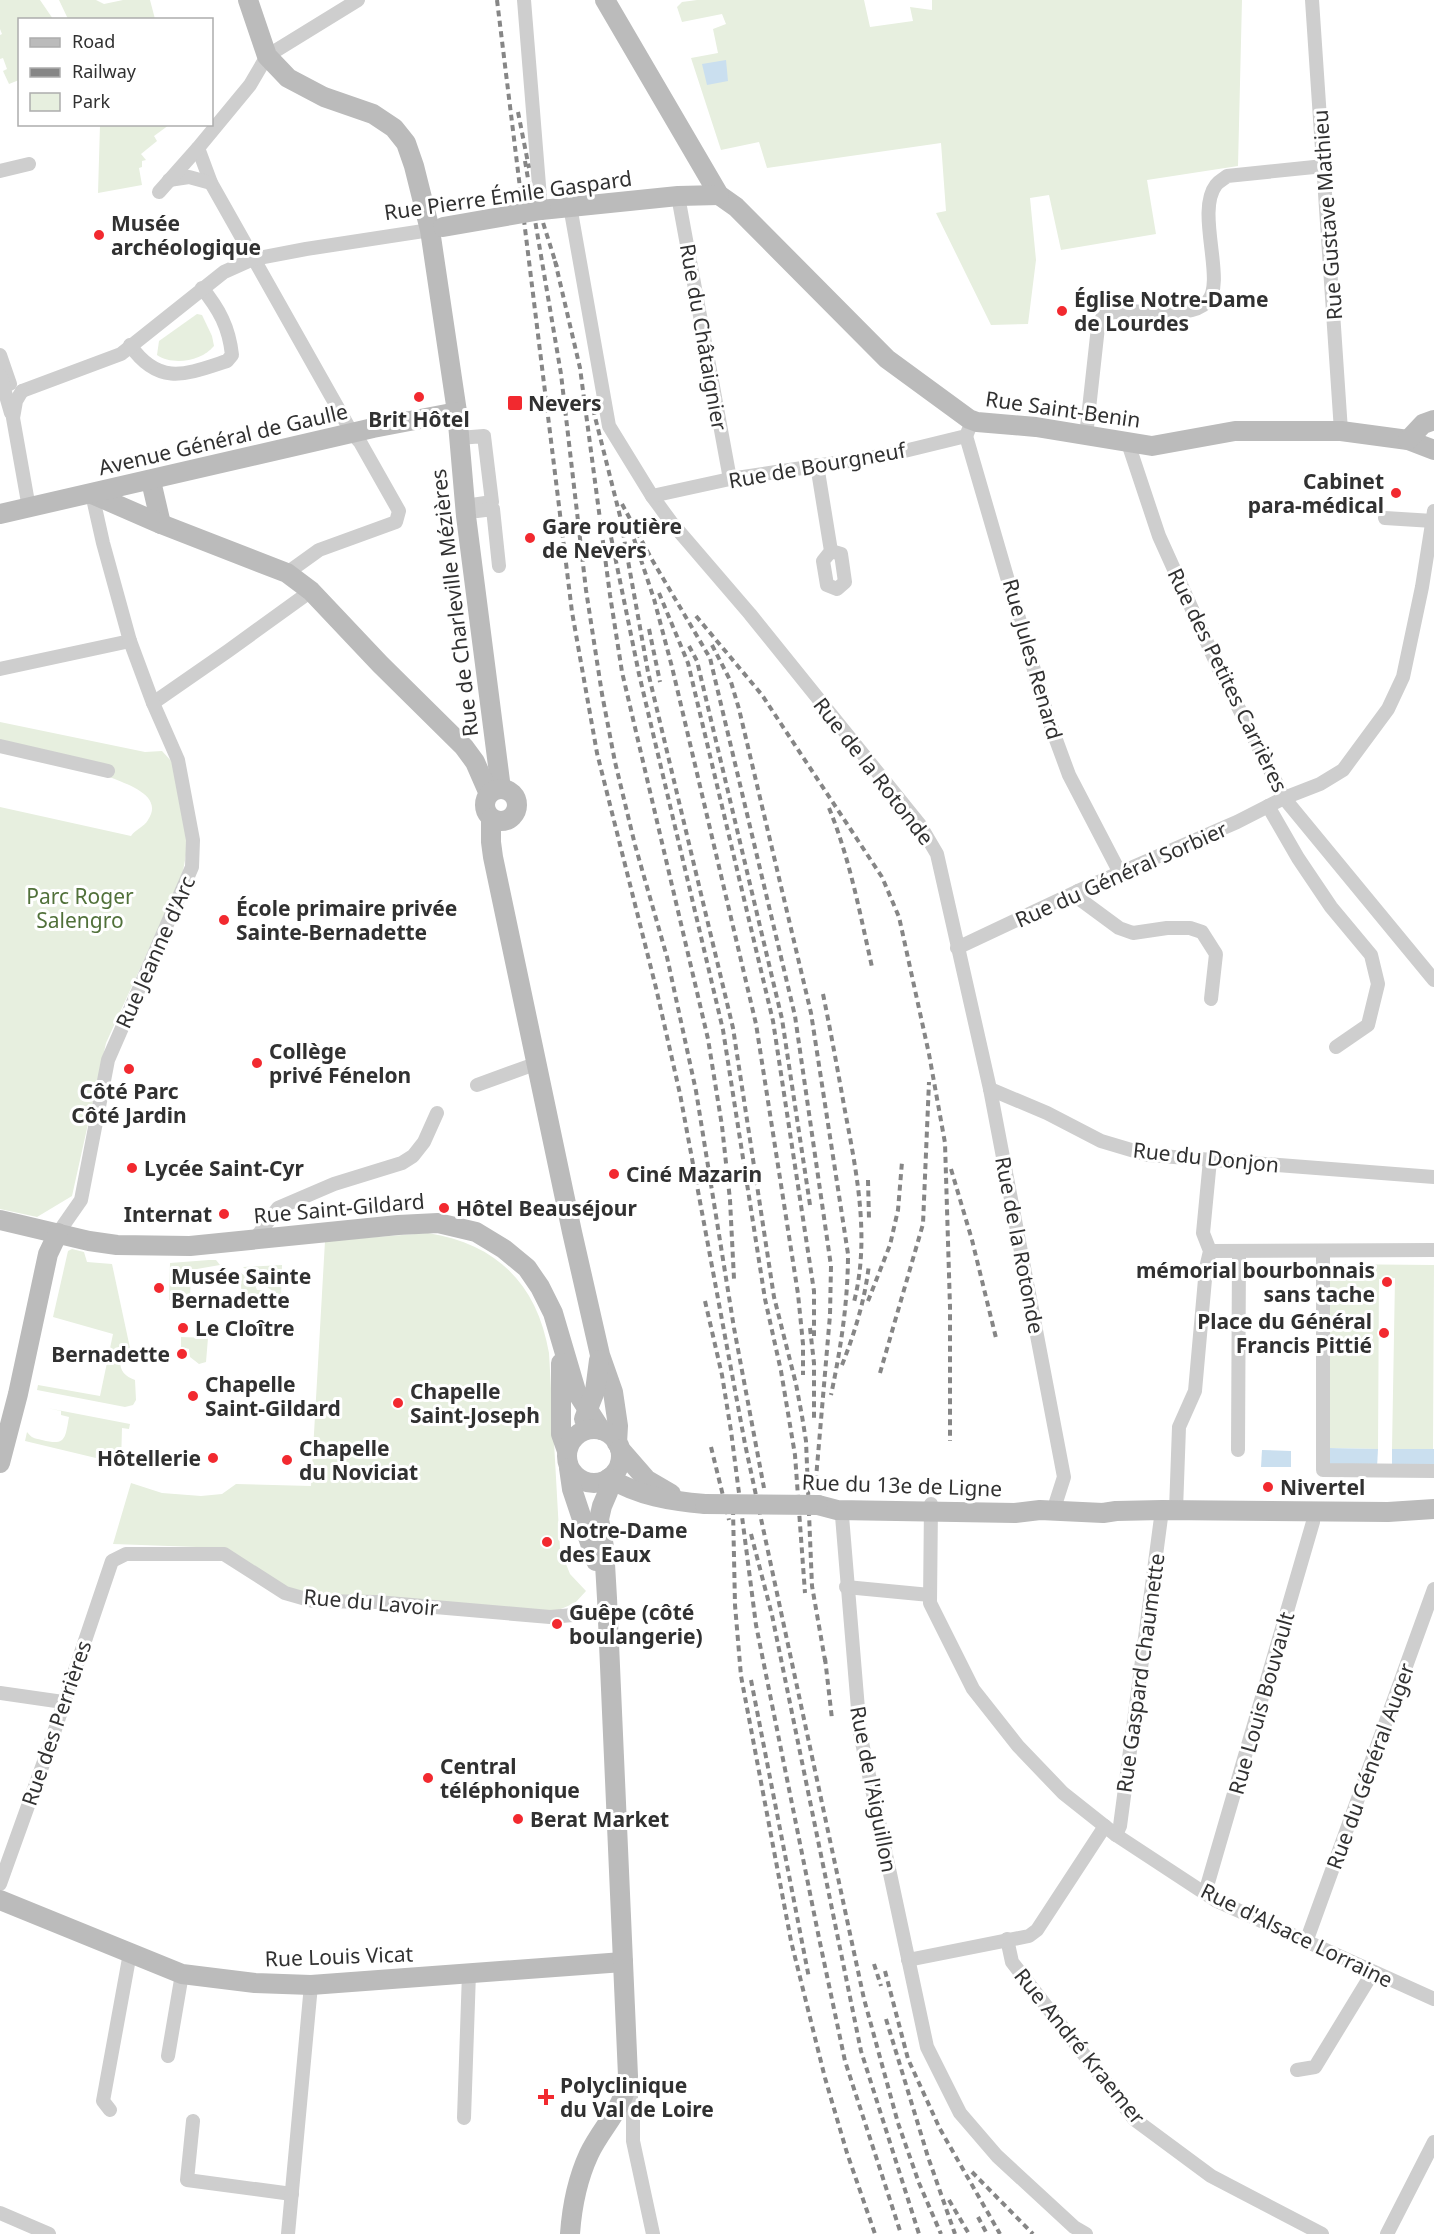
<svg xmlns="http://www.w3.org/2000/svg" width="1434" height="2234" font-family="'Noto Sans',sans-serif">
<style>
.green{fill:#e7efdf}
.water{fill:#cadfef}
.lines{fill:none;stroke-linecap:round;stroke-linejoin:round}
.street{stroke:#cecece;stroke-width:14}
.secondary{stroke:#bbb;stroke-width:20}
.rail{stroke:#868686;stroke-width:4;stroke-dasharray:6 4.5;stroke-linecap:butt}
.secondary-bridge{stroke:#bbb;stroke-width:20}
.poi-dot{fill:#f2292f;stroke:#fff;stroke-width:2}
.labels{text-anchor:middle;dominant-baseline:central;stroke-width:6;stroke-linejoin:round;paint-order:stroke}
.street-label{font-size:21px;fill:#313131;stroke:#fff}
.poi-label{font-size:21px;font-weight:bold;fill:#313131;stroke:#fff;text-anchor:start}
.park-label{font-size:21px;fill:#51713a;stroke:#fff}
</style>
<rect width="100%" height="100%" fill="#fff"/>
<!-- green -->
<g class="green">
<polygon points="0,0 40,0 53,19 20,20 19,80 9,84 3,71 7,69 3,58 0,59 0,35 2,34 0,29"/>
<polygon points="59,0 96,0 104,4 123,0 150,0 155,19 68,19"/>
<polygon points="697,0 864,0 870,27 913,21 910,7 932,10 932,0 1242,0 1238,166 1147,180 1156,234 1061,250 1049,195 1030,198 1036,260 1028,324 991,325 936,213 946,211 941,143 767,168 759,142 721,150 691,58 718,53 713,29 726,24 722,14 682,22 677,7 682,2"/>
<polygon points="100,125 169,125 154,136 157,141 141,154 146,160 142,161 142,167 139,168 142,185 98,193"/>
<path d="M 197,314 L 202,315 L 212,336 L 214,346 C 202,361 173,366 157,355 L 159,341 Z"/>
<path d="M 0,722 L 145,752 L 162,751 L 173,763 L 189,839 L 183,871 L 174,894 L 106,1043 L 72,1196 L 37,1217 L 0,1209 L 0,807 L 131,836 C 136,829 144,827 148,820 C 164,796 129,785 112,778 L 0,750 Z"/>
<path d="M 428,1233 C 497,1244 537,1284 549,1353 L 560,1549 L 570,1574 L 586,1591 L 575,1603 L 556,1611 L 342,1599 L 296,1593 L 225,1548 L 113,1544 L 131,1483 L 162,1493 L 201,1496 L 222,1494 L 236,1484 L 311,1486 L 325,1241 Z"/>
<path d="M 72,1249 L 84,1252 L 87,1262 L 112,1264 L 130,1348 L 120,1360 C 120,1372 125,1376 135,1380 L 136,1400 L 133,1405 L 125,1407 L 37,1390 L 38,1385 L 100,1396 L 113,1334 L 53,1317 L 68,1251 Z"/>
<polygon points="209,1260 216,1260 220,1265 191,1270 190,1301 169,1300 170,1263"/>
<polygon points="1323,1264 1434,1265 1433,1449 1392,1449 1395,1278 1379,1279 1378,1449 1329,1448"/>
<polygon points="282,1265 281,1298 265,1285 263,1280 258,1279 243,1267"/>
<polygon points="240,1272 255,1285 257,1290 261,1290 278,1302 242,1300"/>
<polygon points="181,1337 208,1338 206,1362 199,1364 190,1357 189,1349 181,1347"/>
<path d="M 47,1408 L 130,1424 L 129,1429 L 122,1428 L 121,1464 L 25,1441 L 27,1432 C 32,1438 33,1438 42,1440 C 66,1446 65,1439 69,1417 L 61,1415 L 61,1411 Z"/>
</g>
<!-- water -->
<g class="water">
<polygon points="726,60 728,81 707,85 702,64"/>
<polygon points="1329,1448 1378,1449 1377,1468 1323,1467"/>
<rect x="1392" y="1449" width="42" height="19"/>
<polygon points="1262,1450 1291,1451 1291,1467 1261,1467"/>
</g>
<g class="lines">
<!-- street -->
<g class="street">
<polyline points="524,0 541,210"/>
<polyline points="1312,0 1341,431"/>
<polyline points="198,148 211,183 352,433 360,442 399,511 396,522 319,550 287,573"/>
<polyline points="0,171 29,164"/>
<polyline points="169,180 189,177 211,183"/>
<polyline points="159,192 198,148 250,85 267,56 358,0"/>
<polyline points="678,196 730,479"/>
<polyline points="570,206 609,426 652,496 671,522 750,614 920,825 937,854 990,1089 1064,1477 1056,1502"/>
<path d="M 130,345 C 159,387 187,374 227,361 L 232,355 C 229,327 219,309 202,288"/>
<polyline points="0,355 10,384"/>
<polyline points="0,375 11,413"/>
<polyline points="22,391 121,354 224,272 253,259 306,249 430,230"/>
<polyline points="22,391 16,401 13,418 29,508"/>
<polyline points="966,436 1048,718 1069,775 1120,873"/>
<path d="M 1086,436 L 1098,327 L 1103,316 C 1107,314 1112,312 1116,312 C 1140,308 1189,321 1207,302 C 1227,283 1195,212 1216,185 C 1219,181 1224,179 1227,176 L 1324,166"/>
<polyline points="459,438 484,436 492,502 465,506"/>
<polyline points="1128,443 1159,536 1219,669 1284,798 1434,980"/>
<polyline points="817,465 831,551 823,561 827,585 837,589 845,582 841,554 831,551"/>
<polyline points="652,496 730,479 888,455 966,436 969,429"/>
<polyline points="477,511 493,509 499,566"/>
<polyline points="1385,518 1433,521"/>
<polyline points="0,669 130,641"/>
<polyline points="153,703 228,651 311,591"/>
<polyline points="0,746 108,771"/>
<polyline points="1268,806 1298,858 1331,907 1371,955 1378,984 1368,1025 1336,1047"/>
<polyline points="1078,891 1081,900 1119,928 1133,933 1167,928 1190,928 1202,932 1216,954 1211,999"/>
<polyline points="957,948 1078,891 1237,822 1284,798 1320,784 1343,770 1388,709 1403,677 1422,587 1434,511"/>
<polyline points="477,1085 535,1064"/>
<polyline points="990,1089 1047,1113 1101,1141 1148,1155 1434,1177"/>
<polyline points="58,1233 81,1200 108,1060 192,867 193,840 178,760 153,703 130,641 103,543 92,494"/>
<polyline points="255,1239 278,1208 334,1184 402,1163 413,1156 424,1142 437,1113"/>
<polyline points="1210,1251 1434,1250"/>
<polyline points="1323,1251 1323,1470 1434,1471"/>
<polyline points="1238,1450 1239,1251"/>
<polyline points="931,1504 930,1603 973,1689 1018,1746 1063,1793 1116,1835 1215,1900 1434,1999"/>
<polyline points="837,1510 842,1516 860,1733 927,2047 960,2113 997,2156 1074,2227 1086,2234"/>
<polyline points="1176,1510 1179,1427 1195,1391 1206,1268 1210,1251 1203,1233 1210,1160"/>
<polyline points="846,1587 930,1595"/>
<polyline points="0,1693 63,1702"/>
<polyline points="1116,1835 1120,1826 1162,1510"/>
<polyline points="0,1884 47,1753 112,1561 126,1554 224,1554 285,1593 313,1601 377,1602 550,1617 607,1612"/>
<polyline points="1205,1893 1313,1522 1314,1511"/>
<polyline points="1007,1939 1012,1962 1134,2119 1211,2176 1322,2234"/>
<polyline points="1306,1942 1434,1589"/>
<polyline points="908,1960 1029,1936 1037,1930 1105,1826"/>
<polyline points="168,2056 182,1974"/>
<polyline points="1297,2070 1315,2067 1373,1972"/>
<polyline points="629,2085 633,2111 633,2141 653,2234"/>
<polyline points="110,2110 103,2101 130,1953"/>
<polyline points="464,2118 469,1973"/>
<polyline points="193,2121 187,2180 292,2194"/>
<polyline points="0,2213 49,2234"/>
<polyline points="288,2234 311,1985"/>
<polyline points="1387,2234 1434,2142"/>
</g>
<!-- secondary -->
<g class="secondary">
<polyline points="248,0 267,56 288,78 324,97 373,114 394,128 406,143 414,166 430,230 457,412 466,516 501,789"/>
<polyline points="605,0 719,195 736,207 887,359 969,419 977,422 1036,427 1152,446 1235,431 1341,431 1408,440 1434,450"/>
<polyline points="541,210 678,196 719,195"/>
<polyline points="1408,440 1423,424 1434,420"/>
<polyline points="151,481 161,524"/>
<polyline points="92,494 161,524 287,573 311,591 380,664 464,747 475,762 489,794"/>
<polyline points="0,514 373,428 457,412"/>
<circle cx="501" cy="805" r="16"/>
<polyline points="491,818 491,842 493,857 572,1232 600,1355 613,1392 618,1426 617,1443"/>
<polyline points="0,1220 89,1241 117,1245 190,1246 398,1225 438,1223 476,1232 504,1249 527,1268 540,1287 553,1313 576,1391 601,1430"/>
<polyline points="561,1363 561,1434 567,1451"/>
<polyline points="584,1419 595,1391 599,1360"/>
<circle cx="594" cy="1456" r="27"/>
<polyline points="620,1449 647,1480 671,1494"/>
<polyline points="0,1463 18,1394 48,1254 58,1233"/>
<polyline points="569,1468 572,1489 596,1561"/>
<polyline points="818,1505 837,1510 1015,1513 1040,1510 1103,1513 1116,1511 1162,1510 1388,1512 1434,1509"/>
<polyline points="0,1900 182,1974 255,1983 311,1985 623,1962"/>
<path d="M 570,2234 C 572,2205 577,2180 589,2154 C 602,2126 625,2108 628,2076 L 607,1598 L 604,1547 L 599,1519 L 602,1506 L 608,1492 L 609,1478 C 639,1496 670,1501 705,1504"/>
</g>
<!-- rail -->
<g class="rail">
<polyline points="497,0 572,612 597,753 656,988 680,1094 745,1444 864,1999 898,2123 919,2183 941,2234"/>
<polyline points="518,112 529,168"/>
<polyline points="525,161 561,374 586,590 602,694 615,762 635,845 667,957 696,1091 734,1328 764,1488"/>
<polyline points="540,213 557,267"/>
<polyline points="555,261 580,368 610,595 622,672 708,1039 722,1126 730,1200 734,1279"/>
<polyline points="593,409 620,516 648,672 733,1028 774,1297 796,1384 802,1416 806,1441 812,1586 826,1666"/>
<polyline points="622,504 651,558 710,658 795,1016 831,1266 830,1315 815,1490"/>
<polyline points="609,527 639,674 723,1030 765,1299 781,1371 795,1455 805,1593"/>
<polyline points="634,539 654,599 672,667 756,1024 798,1294 803,1344 803,1375"/>
<polyline points="659,593 688,663 773,1021 814,1291 814,1336"/>
<polyline points="696,616 762,695 882,877 899,917 929,1054 945,1143 950,1307 950,1441"/>
<polyline points="649,629 660,682"/>
<path d="M 712,645 L 731,682 L 739,709 L 811,1013 L 848,1254 C 848,1301 841,1348 831,1395"/>
<polyline points="689,646 697,661 782,1019 810,1205"/>
<path d="M 829,808 C 850,859 860,914 872,967"/>
<path d="M 823,994 C 831,1033 838,1072 845,1111 C 857,1174 870,1239 854,1302"/>
<polyline points="951,1169 972,1240 996,1338"/>
<polyline points="868,1180 869,1219"/>
<polyline points="705,1301 722,1375 731,1431 756,1625 819,1938 845,2061 901,2234"/>
<polyline points="868,1301 890,1245 898,1210 902,1162"/>
<polyline points="810,1328 814,1363 814,1421"/>
<path d="M 842,1365 C 855,1332 865,1300 869,1264"/>
<polyline points="880,1373 923,1224 929,1082"/>
<polyline points="711,1447 729,1520"/>
<polyline points="733,1509 735,1605 741,1676 791,1941 825,2078 847,2153 875,2234"/>
<polyline points="751,1534 772,1615 861,2051 919,2234"/>
<polyline points="825,1658 832,1719"/>
<polyline points="751,1680 809,1978"/>
<polyline points="874,1964 881,1986"/>
<polyline points="885,1971 908,2059 940,2129 1000,2234"/>
<polyline points="886,2019 928,2157 955,2234"/>
<polyline points="972,2172 1033,2234"/>
<polyline points="949,2200 969,2234"/>
<polyline points="978,2217 987,2234"/>
</g>
<!-- secondary-bridge -->
<g class="secondary-bridge">
<polyline points="443,227 541,210"/>
<polyline points="705,1504 818,1505"/>
</g>
</g>
<!-- markers -->
<g class="poi-dot">
<circle cx="99" cy="235" r="6"/>
<circle cx="1062" cy="311" r="6"/>
<circle cx="419" cy="397" r="6"/>
<rect x="507" y="395" width="16" height="16" rx="3"/>
<circle cx="1396" cy="493" r="6"/>
<circle cx="530" cy="538" r="6"/>
<circle cx="224" cy="920" r="6"/>
<circle cx="257" cy="1063" r="6"/>
<circle cx="129" cy="1069" r="6"/>
<circle cx="132" cy="1168" r="6"/>
<circle cx="614" cy="1174" r="6"/>
<circle cx="444" cy="1208" r="6"/>
<circle cx="224" cy="1214" r="6"/>
<circle cx="1387" cy="1282" r="6"/>
<circle cx="159" cy="1288" r="6"/>
<circle cx="183" cy="1328" r="6"/>
<circle cx="1384" cy="1333" r="6"/>
<circle cx="182" cy="1354" r="6"/>
<circle cx="193" cy="1396" r="6"/>
<circle cx="398" cy="1403" r="6"/>
<circle cx="213" cy="1458" r="6"/>
<circle cx="287" cy="1460" r="6"/>
<circle cx="1268" cy="1487" r="6"/>
<circle cx="547" cy="1542" r="6"/>
<circle cx="557" cy="1624" r="6"/>
<circle cx="428" cy="1778" r="6"/>
<circle cx="518" cy="1819" r="6"/>
<path d="M543 2088h6v6h6v6h-6v6h-6v-6h-6v-6h6z"/>
</g>
<g class="labels">
<!-- street labels -->
<g class="street-label">
<text transform="translate(508 195) rotate(-8)">Rue Pierre Émile Gaspard</text>
<text transform="translate(1327 215) rotate(-94)">Rue Gustave Mathieu</text>
<text transform="translate(704 337) rotate(80)">Rue du Châtaignier</text>
<text transform="translate(1063 409) rotate(8)">Rue Saint-Benin</text>
<text transform="translate(223 439) rotate(-13)">Avenue Général de Gaulle</text>
<text transform="translate(817 465) rotate(-10)">Rue de Bourgneuf</text>
<text transform="translate(454 603) rotate(-97)">Rue de Charleville Mézières</text>
<text transform="translate(1033 659) rotate(74)">Rue Jules Renard</text>
<text transform="translate(1228 680) rotate(64)">Rue des Petites Carrières</text>
<text transform="translate(874 771) rotate(52)">Rue de la Rotonde</text>
<text transform="translate(1121 874) rotate(-24)">Rue du Général Sorbier</text>
<text transform="translate(155 952) rotate(-66)">Rue Jeanne d'Arc</text>
<text transform="translate(1206 1157) rotate(6)">Rue du Donjon</text>
<text transform="translate(339 1208) rotate(-5)">Rue Saint-Gildard</text>
<text transform="translate(1020 1245) rotate(79)">Rue de la Rotonde</text>
<text transform="translate(902 1485) rotate(2)">Rue du 13e de Ligne</text>
<text transform="translate(371 1602) rotate(5)">Rue du Lavoir</text>
<text transform="translate(1140 1673) rotate(-82)">Rue Gaspard Chaumette</text>
<text transform="translate(1261 1703) rotate(-74)">Rue Louis Bouvault</text>
<text transform="translate(56 1723) rotate(-71)">Rue des Perrières</text>
<text transform="translate(1370 1766) rotate(-70)">Rue du Général Auger</text>
<text transform="translate(874 1789) rotate(79)">Rue de l'Aiguillon</text>
<text transform="translate(1297 1935) rotate(26)">Rue d'Alsace Lorraine</text>
<text transform="translate(339 1956) rotate(-2)">Rue Louis Vicat</text>
<text transform="translate(1080 2046) rotate(51)">Rue André Kraemer</text>
</g>
<!-- poi labels -->
<g class="poi-label">
<text x="111" y="223">Musée<tspan x="111" dy="24">archéologique</tspan></text>
<text x="1074" y="299">Église Notre-Dame<tspan x="1074" dy="24">de Lourdes</tspan></text>
<text x="528" y="403">Nevers</text>
<text x="419" y="419" text-anchor="middle">Brit Hôtel</text>
<text x="1384" y="481" text-anchor="end">Cabinet<tspan x="1384" dy="24">para-médical</tspan></text>
<text x="542" y="526">Gare routière<tspan x="542" dy="24">de Nevers</tspan></text>
<text x="236" y="908">École primaire privée<tspan x="236" dy="24">Sainte-Bernadette</tspan></text>
<text x="269" y="1051">Collège<tspan x="269" dy="24">privé Fénelon</tspan></text>
<text x="129" y="1091" text-anchor="middle">Côté Parc<tspan x="129" dy="24">Côté Jardin</tspan></text>
<text x="144" y="1168">Lycée Saint-Cyr</text>
<text x="626" y="1174">Ciné Mazarin</text>
<text x="456" y="1208">Hôtel Beauséjour</text>
<text x="212" y="1214" text-anchor="end">Internat</text>
<text x="1375" y="1270" text-anchor="end">mémorial bourbonnais<tspan x="1375" dy="24">sans tache</tspan></text>
<text x="171" y="1276">Musée Sainte<tspan x="171" dy="24">Bernadette</tspan></text>
<text x="1372" y="1321" text-anchor="end">Place du Général<tspan x="1372" dy="24">Francis Pittié</tspan></text>
<text x="195" y="1328">Le Cloître</text>
<text x="170" y="1354" text-anchor="end">Bernadette</text>
<text x="205" y="1384">Chapelle<tspan x="205" dy="24">Saint-Gildard</tspan></text>
<text x="410" y="1391">Chapelle<tspan x="410" dy="24">Saint-Joseph</tspan></text>
<text x="299" y="1448">Chapelle<tspan x="299" dy="24">du Noviciat</tspan></text>
<text x="201" y="1458" text-anchor="end">Hôtellerie</text>
<text x="1280" y="1487">Nivertel</text>
<text x="559" y="1530">Notre-Dame<tspan x="559" dy="24">des Eaux</tspan></text>
<text x="569" y="1612">Guêpe (côté<tspan x="569" dy="24">boulangerie)</tspan></text>
<text x="440" y="1766">Central<tspan x="440" dy="24">téléphonique</tspan></text>
<text x="530" y="1819">Berat Market</text>
<text x="560" y="2085">Polyclinique<tspan x="560" dy="24">du Val de Loire</tspan></text>
</g>
<!-- park labels -->
<g class="park-label">
<text x="80" y="896">Parc Roger<tspan x="80" dy="24">Salengro</tspan></text>
</g>
</g>
<!-- legend -->
<rect x="18" y="18" width="195" height="108" fill="#ffffff" stroke="#adadad" stroke-width="1.5"/>
<rect x="30" y="38" width="30" height="9" fill="#bbbbbb" stroke="#adadad" stroke-width="1.5"/>
<text x="72" y="48" font-size="18" fill="#313131">Road</text>
<rect x="30" y="68" width="30" height="9" fill="#868686" stroke="#adadad" stroke-width="1.5"/>
<text x="72" y="78" font-size="18" fill="#313131">Railway</text>
<rect x="30" y="93" width="30" height="18" fill="#e7efdf" stroke="#adadad" stroke-width="1.5"/>
<text x="72" y="108" font-size="18" fill="#313131">Park</text>
</svg>
